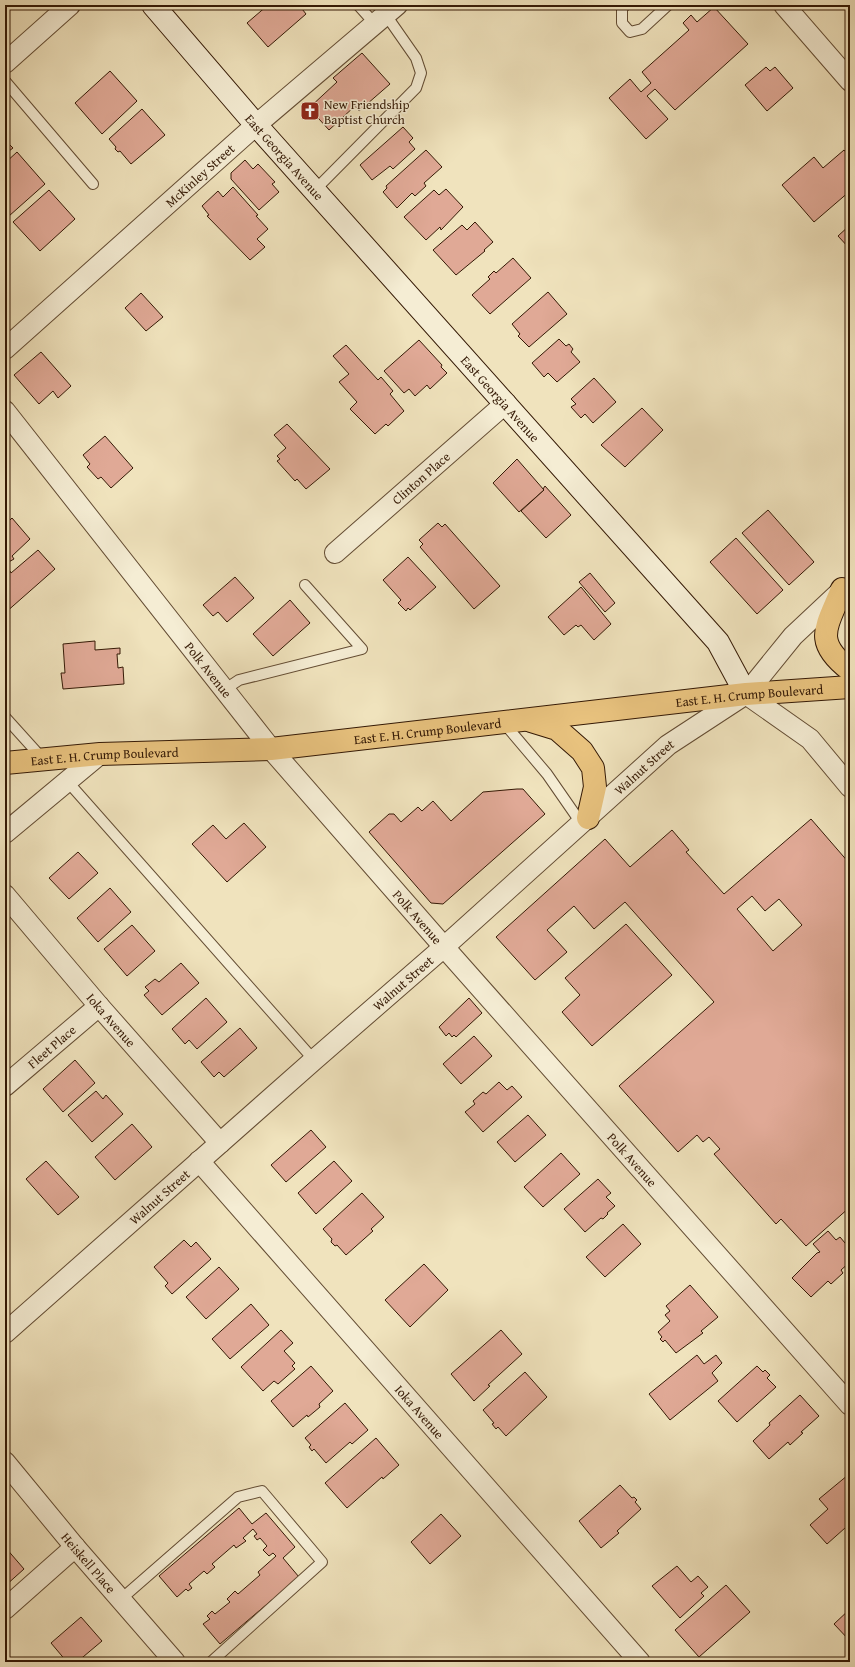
<svg xmlns="http://www.w3.org/2000/svg" width="855" height="1667" font-family="'Gentium Book Plus',serif">
<style>
.building{fill:#e0a996;stroke:#341905;fill-rule:evenodd}
.lines{fill:none;stroke-linecap:round;stroke-linejoin:round}
.lane-casing{stroke:#634c33;stroke-width:12}
.street-casing{stroke:#634c33;stroke-width:22}
.secondary-casing{stroke:#341905;stroke-width:24}
.primary-casing{stroke:#341905;stroke-width:24}
.lane{stroke:#f5edd4;stroke-width:10}
.street{stroke:#f5edd4;stroke-width:20}
.secondary{stroke:#f5edd4;stroke-width:22}
.primary{stroke:#e8c27e;stroke-width:22}
.labels{text-anchor:middle;dominant-baseline:central;stroke-width:3;stroke-linejoin:round;paint-order:stroke}
.poi-label{font-size:13px;fill:#341905;stroke:#f5edd4;text-anchor:start}
.street-label{font-size:13px;fill:#341905;stroke:#f5edd4}
</style>
<rect width="100%" height="100%" fill="#f0e3bd"/>
<filter id="stains"><feTurbulence type="fractalNoise" baseFrequency=".005" numOctaves="4"/><feColorMatrix values="0 0 0 0 .2 0 0 0 0 .09 0 0 0 0 .02 0 0 0 .5 -.17"/></filter>
<radialGradient id="worn" r=".72"><stop offset=".6" stop-color="#630" stop-opacity="0"/><stop offset="1" stop-color="#630" stop-opacity=".3"/></radialGradient>
<!-- building -->
<g class="building">
<polygon points="268,5 299,5 306,14 268,47 247,23"/>
<polygon points="714,7 748,44 675,110 655,89 647,96 668,119 646,139 609,98 630,79 641,92 651,83 642,72 689,30 683,23 691,15 697,22"/>
<polygon points="362,53 390,84 359,111 355,106 329,130 309,108 337,82 333,78"/>
<polygon points="766,67 770,71 775,67 793,88 767,111 745,85"/>
<polygon points="110,71 137,101 102,134 75,103"/>
<polygon points="142,109 165,135 131,164 120,151 118,152 115,149 116,147 109,139"/>
<polygon points="403,127 413,138 409,142 415,149 393,169 390,166 372,180 360,165"/>
<polygon points="5,140 13,148 5,154"/>
<polygon points="426,150 442,167 424,183 426,186 415,196 412,193 397,208 383,192 387,188 386,186"/>
<polygon points="844,150 850,157 850,191 814,222 782,185 814,157 823,168"/>
<polygon points="17,152 45,184 9,216 5,211 5,163"/>
<polygon points="245,160 253,169 258,164 275,182 272,184 279,192 259,210 231,179 231,173"/>
<polygon points="233,187 258,215 256,216 268,229 257,239 265,247 250,260 207,216 209,215 202,206 218,191 223,197"/>
<polygon points="446,189 463,207 441,230 440,227 426,240 404,217 434,190 439,195"/>
<polygon points="49,190 75,219 40,251 13,222"/>
<polygon points="475,222 493,242 484,250 485,251 456,275 433,250 462,225 467,230"/>
<polygon points="850,225 850,249 838,236"/>
<polygon points="513,258 531,278 490,314 472,295 490,279 488,277 494,271 496,273"/>
<polygon points="548,292 567,314 529,347 518,336 520,334 512,324"/>
<polygon points="141,293 163,317 146,331 125,308"/>
<polygon points="559,339 566,346 569,344 573,349 571,352 580,362 557,382 548,373 544,377 532,363"/>
<polygon points="419,340 442,365 441,367 447,373 430,389 427,385 415,396 409,389 404,393 384,371"/>
<polygon points="346,345 378,380 381,377 393,391 390,394 404,411 388,426 386,424 375,434 350,409 357,402 339,382 349,374 333,356"/>
<polygon points="41,352 71,386 58,398 53,391 39,404 14,375"/>
<polygon points="594,378 616,402 593,423 585,414 581,418 571,407 576,404 571,399"/>
<polygon points="642,408 663,430 625,467 601,445"/>
<polygon points="287,424 330,469 306,489 297,479 295,481 277,461 280,459 277,456 286,448 274,435"/>
<polygon points="105,436 133,468 111,488 101,477 98,479 87,467 90,464 83,455"/>
<polygon points="517,459 544,490 519,512 493,483"/>
<polygon points="545,486 571,515 546,538 521,511 544,490 543,489"/>
<polygon points="768,510 814,562 789,585 742,533"/>
<polygon points="12,518 30,539 12,556 14,559 5,564 5,525"/>
<polygon points="438,523 442,527 445,524 500,586 474,609 420,547 423,544 419,540"/>
<polygon points="736,538 783,590 757,614 710,562"/>
<polygon points="38,550 55,569 5,613 5,578 9,575 7,573 10,571 11,573"/>
<polygon points="408,557 436,587 410,610 408,608 406,611 398,603 401,600 383,580"/>
<polygon points="590,573 615,603 605,612 579,582"/>
<polygon points="235,577 254,598 227,622 218,612 213,616 203,605"/>
<polygon points="581,587 611,624 594,640 581,625 578,627 576,625 564,635 548,617"/>
<polygon points="290,600 310,623 273,656 253,634"/>
<polygon points="95,641 95,650 120,648 120,654 117,654 118,668 123,667 124,684 63,689 61,673 65,673 63,644"/>
<polygon points="517,789 523,789 545,814 443,904 431,903 369,832 389,814 394,814 401,822 418,807 422,811 433,801 451,821 483,792"/>
<path d="M 811,819 L 850,864 L 850,1207 L 806,1246 L 781,1219 L 776,1224 L 714,1154 L 720,1149 L 709,1137 L 703,1142 L 697,1135 L 678,1152 L 619,1086 L 714,1002 L 625,902 L 594,929 L 574,906 L 547,930 L 567,952 L 535,980 L 496,937 L 605,839 L 630,867 L 672,830 L 689,850 L 686,852 L 724,894 ZM 752,896 L 765,911 L 779,899 L 802,925 L 773,951 L 737,909 Z"/>
<polygon points="244,823 266,847 227,882 192,844 213,825 226,839"/>
<polygon points="78,852 98,873 69,899 49,878"/>
<polygon points="110,888 131,912 98,942 77,918"/>
<polygon points="626,924 672,975 592,1046 562,1012 580,995 565,978"/>
<polygon points="132,925 155,951 127,976 104,949"/>
<polygon points="181,963 199,983 162,1015 144,995 149,991 145,987 155,979 159,982"/>
<polygon points="206,998 227,1022 197,1049 189,1040 185,1044 172,1029"/>
<polygon points="469,998 482,1013 456,1037 454,1035 452,1037 449,1033 446,1036 439,1027"/>
<polygon points="240,1028 257,1048 224,1077 219,1072 214,1077 201,1062"/>
<polygon points="474,1036 492,1056 461,1084 443,1064"/>
<polygon points="75,1060 95,1083 63,1112 43,1089"/>
<polygon points="499,1082 507,1090 512,1086 522,1097 483,1132 465,1112 475,1104 473,1101 483,1092 486,1094"/>
<polygon points="96,1091 103,1099 106,1095 123,1114 92,1142 68,1115"/>
<polygon points="528,1115 546,1135 515,1162 497,1142"/>
<polygon points="132,1124 152,1147 115,1180 95,1157"/>
<polygon points="311,1130 326,1147 286,1182 271,1165"/>
<polygon points="561,1153 580,1174 543,1207 524,1187"/>
<polygon points="46,1161 79,1197 58,1215 26,1179"/>
<polygon points="334,1161 352,1181 316,1214 298,1193"/>
<polygon points="598,1179 611,1193 606,1197 615,1206 607,1213 608,1214 603,1219 601,1218 585,1232 564,1209"/>
<polygon points="362,1193 384,1217 371,1229 373,1231 346,1255 337,1245 335,1246 331,1242 332,1239 323,1229"/>
<polygon points="623,1224 641,1244 605,1277 586,1257"/>
<polygon points="828,1231 836,1240 840,1237 850,1249 850,1262 841,1270 843,1273 831,1284 828,1281 811,1297 792,1278 817,1253 820,1252 813,1244"/>
<polygon points="184,1240 191,1247 196,1242 211,1259 172,1294 165,1286 168,1283 154,1267"/>
<polygon points="424,1264 448,1290 410,1327 385,1300"/>
<polygon points="219,1267 239,1289 206,1319 186,1297"/>
<polygon points="690,1285 718,1317 701,1331 703,1333 676,1353 665,1340 663,1342 660,1339 662,1337 658,1332 670,1321 665,1315 670,1311 666,1306"/>
<polygon points="251,1304 269,1325 230,1359 212,1339"/>
<polygon points="281,1330 293,1343 284,1351 295,1363 292,1366 295,1369 278,1384 274,1381 263,1391 241,1367"/>
<polygon points="501,1330 522,1354 488,1385 490,1386 474,1401 451,1374"/>
<polygon points="697,1355 704,1364 716,1355 722,1363 712,1373 718,1381 670,1420 649,1394"/>
<polygon points="311,1366 333,1391 319,1404 320,1407 308,1417 307,1415 293,1427 271,1401"/>
<polygon points="757,1366 763,1372 765,1370 770,1375 767,1378 776,1387 737,1422 718,1401"/>
<polygon points="525,1372 547,1397 506,1436 498,1427 496,1429 492,1424 494,1423 483,1410"/>
<polygon points="800,1395 819,1416 801,1432 803,1433 790,1445 788,1442 769,1459 753,1441 770,1425 769,1423"/>
<polygon points="345,1403 368,1430 352,1444 350,1442 326,1463 314,1449 312,1451 309,1447 311,1445 305,1438"/>
<polygon points="376,1438 399,1465 383,1479 382,1477 347,1508 325,1483"/>
<polygon points="848,1475 850,1477 850,1526 847,1529 845,1528 827,1544 810,1525 828,1509 819,1499"/>
<polygon points="620,1485 632,1498 634,1497 637,1500 635,1502 641,1509 617,1531 619,1533 601,1548 579,1521"/>
<polygon points="239,1508 252,1524 266,1513 295,1547 283,1558 299,1577 220,1644 203,1624 210,1619 207,1616 212,1611 215,1614 230,1602 227,1599 235,1591 238,1594 260,1575 258,1572 276,1556 273,1553 269,1556 263,1550 267,1546 260,1538 257,1540 254,1536 257,1534 253,1529 243,1538 246,1541 236,1548 234,1545 212,1564 215,1567 207,1574 204,1571 189,1584 192,1588 188,1591 186,1589 177,1597 159,1576"/>
<polygon points="441,1514 461,1536 430,1564 411,1542"/>
<polygon points="5,1547 24,1569 5,1586"/>
<polygon points="677,1566 691,1582 698,1576 708,1587 701,1593 704,1596 680,1618 652,1586"/>
<polygon points="726,1585 750,1612 699,1657 675,1630"/>
<polygon points="850,1609 850,1641 834,1624"/>
<polygon points="81,1617 102,1641 77,1662 67,1662 51,1643"/>
</g>
<g class="lines">
<defs>
<g id="lane">
<polyline points="358,5 375,24"/>
<polyline points="626,5 622,8 622,23 630,32 642,29 668,5"/>
<polyline points="5,81 93,184"/>
<polyline points="315,190 416,88 421,73 416,58 386,15"/>
<polyline points="224,690 239,680 362,649 305,585"/>
<polyline points="5,717 42,758"/>
<polyline points="503,722 547,774 581,823"/>
<polyline points="68,782 314,1060"/>
<polyline points="120,1600 238,1497 262,1491 322,1562 211,1662"/>
</g>
<g id="street">
<polyline points="784,5 850,81"/>
<polyline points="5,63 70,5"/>
<path id="s1" d="M 5,349 L 256,125 L 397,5"/>
<path id="s2" d="M 5,411 L 271,749 L 444,947 L 850,1405"/>
<path id="s3" d="M 335,553 L 506,403"/>
<polyline points="746,694 810,739 850,787"/>
<polyline points="5,833 100,754"/>
<path id="s4" d="M 5,895 L 99,1006 L 220,1143"/>
<path id="s5" d="M 5,1086 L 99,1006"/>
<path id="s6" d="M 199,1161 L 640,1662"/>
<path id="s7" d="M 5,1333 L 314,1060 L 444,947 L 668,745 L 746,694 L 793,636 L 841,591"/>
<path id="s8" d="M 5,1462 L 75,1547 L 175,1662"/>
<polyline points="5,1609 75,1547"/>
</g>
<g id="secondary">
<path id="s9" d="M 153,5 L 256,125 L 718,642 L 746,694"/>
</g>
<g id="primary">
<path d="M 842,589 C 827,627 812,641 850,670"/>
<polyline points="531,721 557,729 582,751 593,768 595,787 588,818"/>
<path id="s10" d="M 5,763 L 100,754 L 271,749 L 746,694 L 850,687"/>
</g>
</defs>
<!-- lane casing -->
<use href="#lane" class="lane-casing"/>
<!-- street casing -->
<use href="#street" class="street-casing"/>
<!-- secondary casing -->
<use href="#secondary" class="secondary-casing"/>
<!-- primary casing -->
<use href="#primary" class="primary-casing"/>
<!-- lane -->
<use href="#lane" class="lane"/>
<!-- street -->
<use href="#street" class="street"/>
<!-- secondary -->
<use href="#secondary" class="secondary"/>
<!-- primary -->
<use href="#primary" class="primary"/>
</g>
<!-- icons -->
<defs>
<symbol id="church-square" viewBox="-11 -11 22 22"><rect x="-9" y="-9" width="18" height="18" rx="4" fill="#8f2418" stroke="#f5edd4"/><path d="M-1.2-6h2.4v3.5h3.3v2.4h-3.3V6h-2.4V-.1h-3.3v-2.4h3.3Z" fill="#fff"/></symbol>
</defs>
<g fill-rule="evenodd">
<use href="#church-square" x="299" y="100" width="22" height="22"/>
</g>
<g class="labels">
<!-- poi labels -->
<g class="poi-label">
<text x="324" y="104">New Friendship<tspan x="324" dy="15">Baptist Church</tspan></text>
</g>
<!-- street labels -->
<g class="street-label">
<text stroke="none"><textPath href="#s9" startOffset="201">East Georgia Avenue</textPath></text>
<text stroke="none"><textPath href="#s1" startOffset="261">McKinley Street</textPath></text>
<text stroke="none"><textPath href="#s9" startOffset="525">East Georgia Avenue</textPath></text>
<text stroke="none"><textPath href="#s3" startOffset="114">Clinton Place</textPath></text>
<text stroke="none"><textPath href="#s2" startOffset="329">Polk Avenue</textPath></text>
<text stroke="none"><textPath href="#s10" startOffset="748">East E. H. Crump Boulevard</textPath></text>
<text stroke="none"><textPath href="#s10" startOffset="424">East E. H. Crump Boulevard</textPath></text>
<text stroke="none"><textPath href="#s10" startOffset="100">East E. H. Crump Boulevard</textPath></text>
<text stroke="none"><textPath href="#s7" startOffset="854">Walnut Street</textPath></text>
<text stroke="none"><textPath href="#s2" startOffset="653">Polk Avenue</textPath></text>
<text stroke="none"><textPath href="#s7" startOffset="530">Walnut Street</textPath></text>
<text stroke="none"><textPath href="#s4" startOffset="164">Ioka Avenue</textPath></text>
<text stroke="none"><textPath href="#s5" startOffset="61">Fleet Place</textPath></text>
<text stroke="none"><textPath href="#s2" startOffset="977">Polk Avenue</textPath></text>
<text stroke="none"><textPath href="#s7" startOffset="206">Walnut Street</textPath></text>
<text stroke="none"><textPath href="#s6" startOffset="334">Ioka Avenue</textPath></text>
<text stroke="none"><textPath href="#s8" startOffset="131">Heiskell Place</textPath></text>
</g>
</g>
<!-- margin -->
<rect width="855" height="1667" fill="none" stroke="#f0e3bd" stroke-width="20"/>
<rect x="6" y="6" width="843" height="1655" fill="none" stroke="#341905" stroke-width="2"/>
<rect x="10" y="10" width="835" height="1647" fill="none" stroke="#341905"/>
<rect width="100%" height="100%" filter="url(#stains)"/>
<rect width="100%" height="100%" fill="url(#worn)"/>
</svg>
